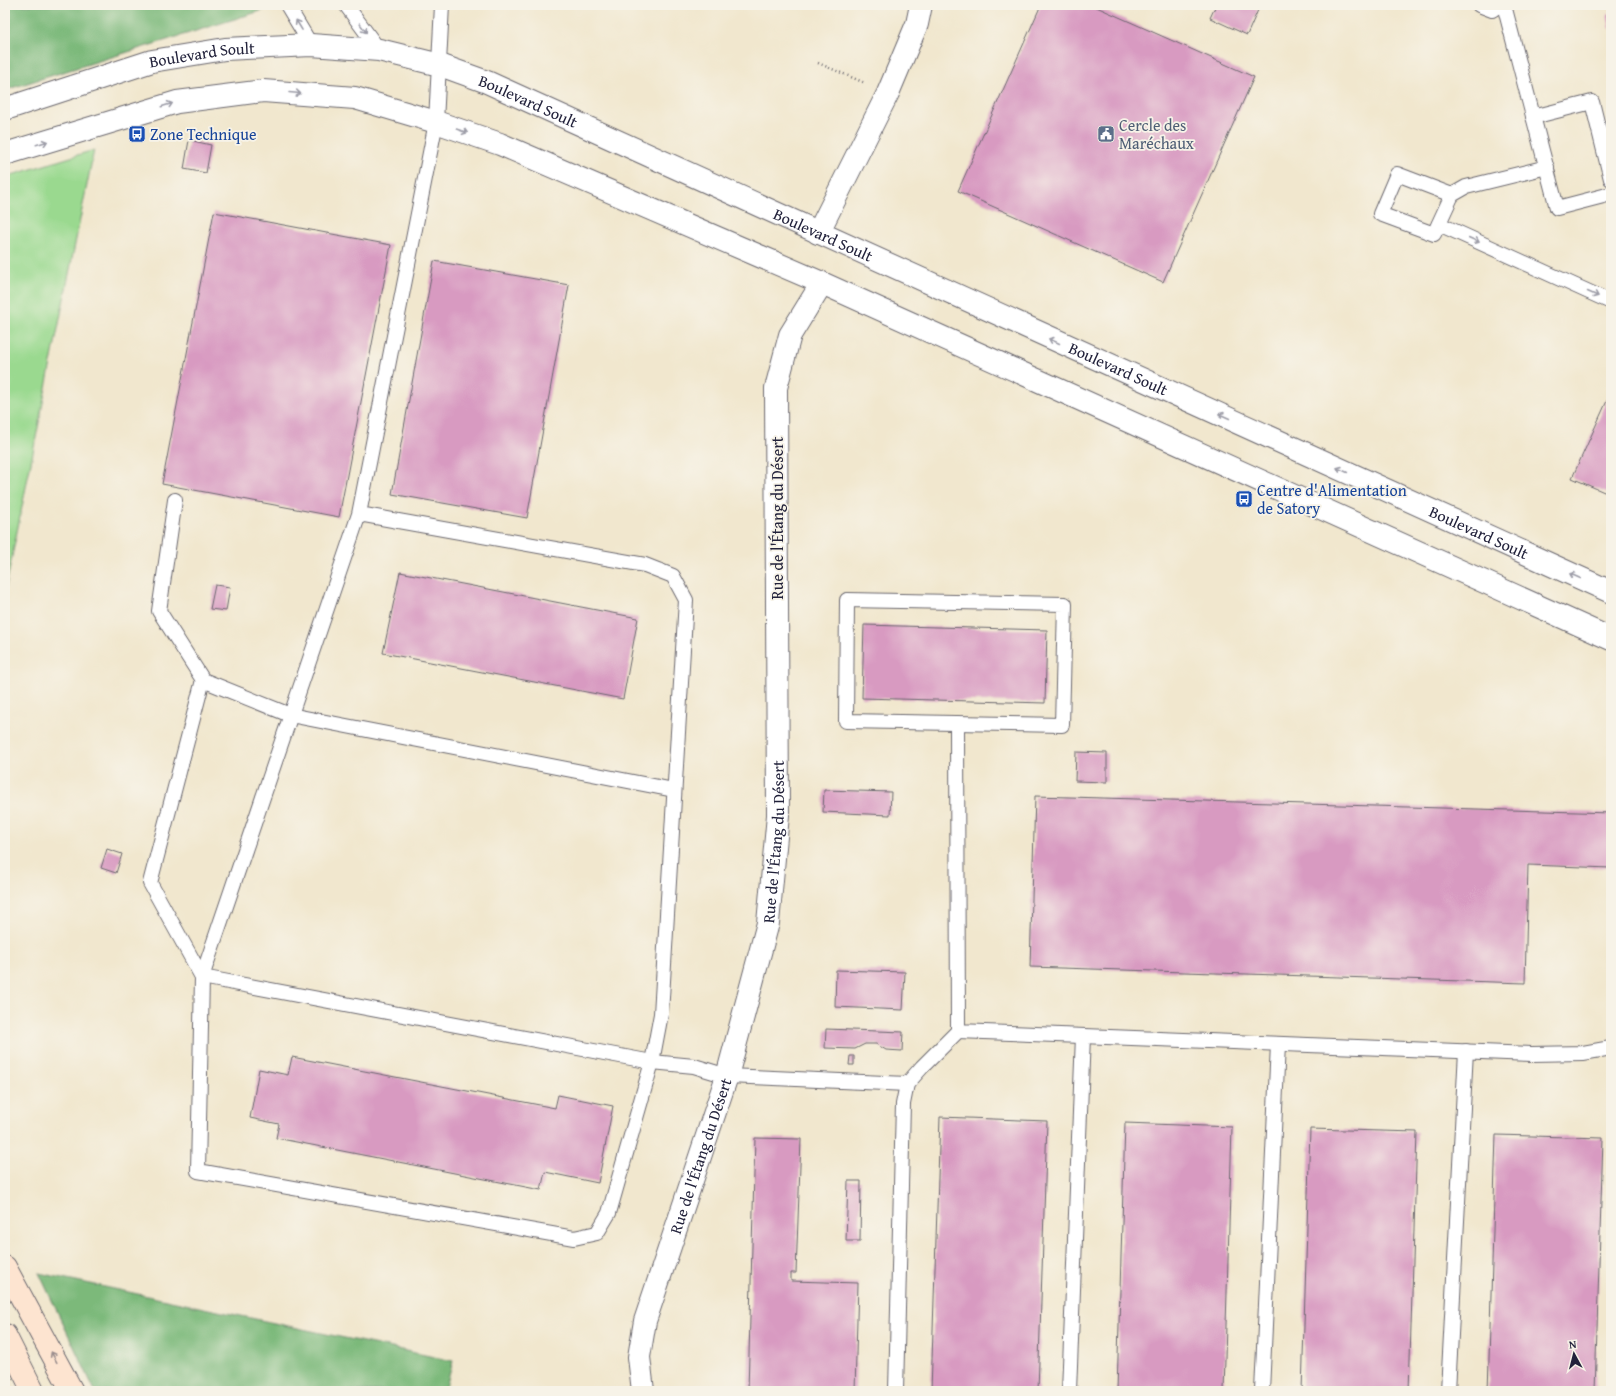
<svg xmlns="http://www.w3.org/2000/svg" width="1616" height="1396" font-family="'Gentium Book Plus',serif">
<style>
.green{fill:#9ad98f;stroke:#5e7e65}
.forest{fill:#7bb97a;stroke:#4e6e5a}
.building{fill:#d89ac1}
.lines{fill:none;stroke-linecap:round;stroke-linejoin:round}
.lane-casing{stroke:#6a676e;stroke-width:16}
.street-casing{stroke:#6a676e;stroke-width:24}
.secondary-casing{stroke:#6a676e;stroke-width:24}
.path{stroke:#6a676e;stroke-width:2.5;stroke-dasharray:1 3;stroke-linecap:butt}
.lane{stroke:#fff;stroke-width:14}
.street{stroke:#fff;stroke-width:22}
.secondary{stroke:#fde4d0;stroke-width:22}
.oneway{stroke:#9c9ca7}
.oneway2{stroke:#9a8d8d}
.labels{text-anchor:middle;dominant-baseline:central;stroke-width:3.5;stroke-linejoin:round;paint-order:stroke}
.street-label{font-size:16px;fill:#22223b;stroke:#f7f3e8}
.service-label{font-size:16px;fill:#4e5e75;stroke:#f7f3e8;text-anchor:start}
.transit-label{font-size:16px;fill:#164399;stroke:#f7f3e8;text-anchor:start}
</style>
<rect width="100%" height="100%" fill="#f7f3e8"/>
<filter id="ink" filterUnits="userSpaceOnUse"><feTurbulence type="fractalNoise" baseFrequency=".025" numOctaves="2"/><feDisplacementMap in="SourceGraphic" scale="8" xChannelSelector="R" yChannelSelector="G"/><feConvolveMatrix kernelMatrix="1 2 1 2 8 2 1 2 1" color-interpolation-filters="sRGB"/></filter>
<filter id="wash" filterUnits="userSpaceOnUse"><feTurbulence type="fractalNoise" baseFrequency=".012" numOctaves="4" result="noise"/><feDisplacementMap in="SourceGraphic" scale="16" xChannelSelector="R" yChannelSelector="G"/><feGaussianBlur stdDeviation="0.9" result="paint"/><feColorMatrix in="noise" values="0 0 0 0 0 0 0 0 0 0 0 0 0 0 0 0 0 1.4 0 .05"/><feComposite in="paint" operator="in"/></filter>
<g filter="url(#wash)">
<rect width="100%" height="100%" fill="#f1e7ce"/>
<!-- green -->
<polygon class="green" points="94,150 5,591 5,177"/>
<!-- forest -->
<g class="forest">
<polygon points="5,5 258,5 264,10 5,90"/>
<polygon points="39,1273 453,1361 445,1391 95,1391"/>
</g>
<g id="blocks">
<!-- building -->
<g class="building">
<polygon points="1041,5 1092,5 1254,77 1163,282 958,191"/>
<polygon points="1216,5 1246,5 1258,10 1247,35 1210,18"/>
<polygon points="1611,13 1611,29 1610,29 1607,14"/>
<polygon points="189,140 211,145 206,173 184,169"/>
<polygon points="214,212 391,245 339,517 162,484"/>
<polygon points="434,261 569,285 527,518 392,494"/>
<polygon points="1611,392 1611,495 1572,478"/>
<polygon points="400,572 638,618 623,699 383,653"/>
<polygon points="215,585 230,587 226,611 210,609"/>
<polygon points="864,625 1047,630 1045,703 862,698"/>
<polygon points="1076,752 1107,753 1107,782 1075,781"/>
<polygon points="824,790 891,792 890,815 823,812"/>
<polygon points="1035,796 1611,813 1611,868 1528,865 1525,983 1030,967"/>
<polygon points="107,849 122,854 116,873 101,868"/>
<polygon points="836,970 905,972 903,1010 835,1007"/>
<polygon points="826,1029 903,1032 902,1051 886,1050 876,1044 865,1044 855,1049 825,1048"/>
<polygon points="850,1056 854,1056 854,1065 849,1065"/>
<polygon points="292,1057 555,1108 558,1095 613,1106 598,1183 545,1172 541,1190 276,1138 279,1124 250,1118 259,1069 288,1075"/>
<polygon points="940,1117 1047,1121 1038,1391 931,1391"/>
<polygon points="1125,1123 1232,1127 1224,1391 1117,1391"/>
<polygon points="1310,1129 1417,1132 1409,1391 1302,1391"/>
<polygon points="1496,1135 1603,1138 1595,1391 1488,1391"/>
<polygon points="755,1138 801,1139 796,1273 791,1273 791,1281 858,1283 855,1391 748,1391"/>
<polygon points="848,1181 861,1181 860,1241 846,1241"/>
</g>
</g>
</g>
<g filter="url(#ink)">
<use href="#blocks" fill-opacity="0" stroke="#6a676e" stroke-width="1"/>
<g class="lines">
<defs>
<g id="lane">
<polyline points="287,5 311,45"/>
<polyline points="346,5 379,50"/>
<polyline points="1479,5 1492,10 1499,5"/>
<polyline points="1504,5 1557,208 1611,194"/>
<polyline points="1533,117 1592,102 1611,179"/>
<polyline points="1452,195 1434,234 1380,214 1397,174 1452,195 1466,187 1547,167"/>
<polyline points="1439,224 1611,302"/>
<polyline points="175,500 159,611 203,680 290,715 674,790"/>
<polyline points="359,514 645,565 673,576 686,600 661,1014 652,1062 609,1213 597,1233 574,1238 198,1171 202,977 359,514 436,122 442,5"/>
<polygon points="847,600 1065,604 1062,725 846,721"/>
<polyline points="203,680 150,883 202,977 652,1062 694,1066 727,1076 907,1084"/>
<polyline points="957,723 958,1031 1532,1054 1583,1053 1611,1048"/>
<polyline points="896,1391 903,1104 907,1084 922,1067 958,1031"/>
<polyline points="1069,1391 1083,1036"/>
<polyline points="1262,1391 1278,1044"/>
<polyline points="1448,1391 1466,1051"/>
</g>
<g id="street">
<path id="s1" d="M 5,109 L 152,61 L 225,49 L 311,45 L 379,50 L 440,65 L 487,82 L 1611,592"/>
<polyline points="5,154 177,102 263,91 355,98 436,122 500,144 822,283 1611,639"/>
<polyline points="818,233 888,93 917,24 921,5"/>
<path id="s2" d="M 643,1391 L 639,1357 L 645,1321 L 727,1076 L 768,923 L 778,815 L 776,388 L 790,335 L 822,283"/>
</g>
<g id="secondary">
<polyline points="5,1267 72,1391"/>
<polyline points="5,1335 33,1391"/>
</g>
</defs>
<!-- lane casing -->
<use href="#lane" class="lane-casing"/>
<!-- street casing -->
<use href="#street" class="street-casing"/>
<!-- secondary casing -->
<use href="#secondary" class="secondary-casing"/>
<!-- path -->
<polyline class="path" points="818,63 865,83"/>
<!-- lane -->
<use href="#lane" class="lane"/>
<!-- street -->
<use href="#street" class="street"/>
<!-- secondary -->
<use href="#secondary" class="secondary"/>
</g>
<!-- one-way arrows -->
<defs><path id="oneway-shaft" d="M-6 0H5M1.5-3L5.5 0L1.5 3" fill="none" stroke-width="1.6" stroke-linecap="round" stroke-linejoin="round"/></defs>
<g class="oneway">
<use href="#oneway-shaft" transform="translate(299 25) rotate(-121)"/>
<use href="#oneway-shaft" transform="translate(363 28) rotate(54)"/>
<use href="#oneway-shaft" transform="translate(295 93) rotate(5)"/>
<use href="#oneway-shaft" transform="translate(167 105) rotate(-17)"/>
<use href="#oneway-shaft" transform="translate(462 131) rotate(19)"/>
<use href="#oneway-shaft" transform="translate(42 143) rotate(-17)"/>
<use href="#oneway-shaft" transform="translate(1474 240) rotate(24)"/>
<use href="#oneway-shaft" transform="translate(1593 294) rotate(24)"/>
<use href="#oneway-shaft" transform="translate(1054 341) rotate(-156)"/>
<use href="#oneway-shaft" transform="translate(1224 416) rotate(-156)"/>
<use href="#oneway-shaft" transform="translate(1342 470) rotate(-155)"/>
<use href="#oneway-shaft" transform="translate(1575 576) rotate(-156)"/>
</g>
<use class="oneway2" href="#oneway-shaft" transform="translate(54 1357) rotate(-118)"/>
</g>
<!-- icons -->
<defs>
<symbol id="bus-square" viewBox="-11 -11 22 22"><rect x="-9" y="-9" width="18" height="18" rx="4" fill="#1a4fb4" stroke="#f7f3e8"/><path d="M-5-6H5V4H4V6H2V4H-2V6H-4V4H-5ZM-3.5-4V0h7V-4ZM-3.5 1.2v1.5H-2V1.2ZM2 1.2v1.5H3.5V1.2Z" fill="#fff"/></symbol>
<symbol id="civic-square" viewBox="-11 -11 22 22"><rect x="-9" y="-9" width="18" height="18" rx="4" fill="#5c6f8a" stroke="#f7f3e8"/><path d="M-.6-6.5H3V-4.5H.6V-3L4-1V1h2V6H-6V1h2V-1L-.6-3ZM-1.2 2.5V6h2.4V2.5Z" fill="#fff"/></symbol>
</defs>
<g fill-rule="evenodd">
<use href="#bus-square" x="127" y="124" width="20" height="20"/>
<use href="#civic-square" x="1096" y="124" width="20" height="20"/>
<use href="#bus-square" x="1234" y="489" width="20" height="20"/>
</g>
<g class="labels">
<!-- street labels -->
<g class="street-label">
<text stroke="none"><textPath href="#s1" startOffset="205">Boulevard Soult</textPath></text>
<text stroke="none"><textPath href="#s1" startOffset="541">Boulevard Soult</textPath></text>
<text stroke="none"><textPath href="#s1" startOffset="865">Boulevard Soult</textPath></text>
<text stroke="none"><textPath href="#s1" startOffset="1189">Boulevard Soult</textPath></text>
<text transform="translate(777 518) rotate(-90)">Rue de l'Étang du Désert</text>
<text stroke="none"><textPath href="#s1" startOffset="1585">Boulevard Soult</textPath></text>
<text stroke="none"><textPath href="#s2" startOffset="569">Rue de l'Étang du Désert</textPath></text>
<text stroke="none"><textPath href="#s2" startOffset="245">Rue de l'Étang du Désert</textPath></text>
</g>
<!-- service labels -->
<g class="service-label">
<text x="1119" y="125">Cercle des<tspan x="1119" dy="18">Maréchaux</tspan></text>
</g>
<!-- transit labels -->
<g class="transit-label">
<text x="150" y="134">Zone Technique</text>
<text x="1257" y="490">Centre d'Alimentation<tspan x="1257" dy="18">de Satory</tspan></text>
</g>
</g>
<!-- margin -->
<rect width="1616" height="1396" fill="none" stroke="#f7f3e8" stroke-width="20"/>
<!-- north arrow -->
<g transform="translate(1574 1354) rotate(353)" stroke="#f7f3e8" stroke-width="3" paint-order="stroke">
<path d="M0-3L7 15L0 10L-7 15Z" fill="#22223b"/>
<text y="-6" font-size="11" font-weight="bold" text-anchor="middle" fill="#22223b">N</text>
</g>
</svg>
